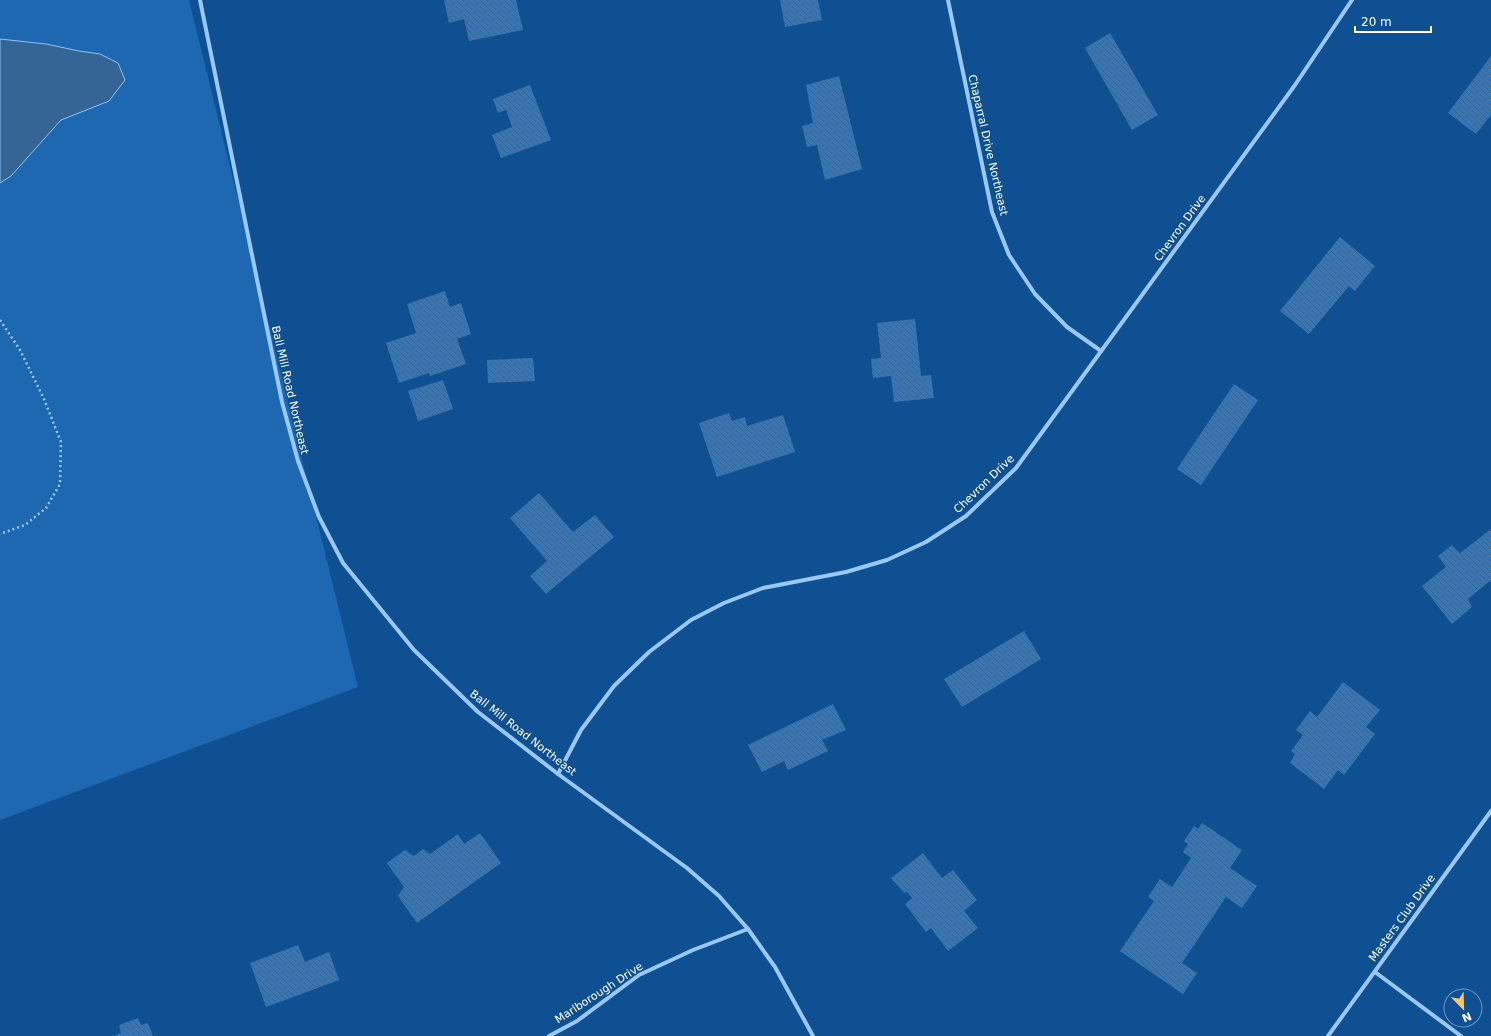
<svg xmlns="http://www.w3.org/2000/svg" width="1491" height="1036" font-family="'DejaVu Sans',sans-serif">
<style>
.green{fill:#1d68b0}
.water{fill:#346595;stroke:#8cc4f8}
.building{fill:url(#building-back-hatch)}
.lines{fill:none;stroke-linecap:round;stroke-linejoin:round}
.path{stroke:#9ac8f4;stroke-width:2.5;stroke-dasharray:2 3;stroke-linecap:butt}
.minor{stroke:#9ac8f4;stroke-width:4}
.labels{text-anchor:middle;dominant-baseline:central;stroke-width:3;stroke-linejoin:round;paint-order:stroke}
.street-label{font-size:11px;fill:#fff;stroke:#0f5092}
</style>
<defs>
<pattern id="building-back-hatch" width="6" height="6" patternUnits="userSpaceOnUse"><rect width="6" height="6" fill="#3377ba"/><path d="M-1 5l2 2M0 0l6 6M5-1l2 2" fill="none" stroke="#406283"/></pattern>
</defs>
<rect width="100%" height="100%" fill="#0f5092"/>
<!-- green -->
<polygon class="green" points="0,0 189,0 358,687 0,820"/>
<!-- water -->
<polygon class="water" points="0,39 46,44 79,51 100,54 118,63 125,80 109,101 61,120 11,176 0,183"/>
<!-- building -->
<g class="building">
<polygon points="444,0 516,0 523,30 469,41 464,19 449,23"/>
<polygon points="780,0 818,0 822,20 785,27"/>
<polygon points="1110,33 1158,115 1132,130 1085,48"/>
<polygon points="1491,56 1491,115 1476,134 1448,113"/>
<polygon points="839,76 862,169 825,180 817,145 807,147 802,126 813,123 806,85"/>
<polygon points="530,85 551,140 501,158 492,135 512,127 506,110 498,113 493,99"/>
<polygon points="1340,237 1375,266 1355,291 1349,286 1309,334 1280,311"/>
<polygon points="445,291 450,307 461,303 471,334 457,339 466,364 430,376 429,373 399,383 386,343 416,333 407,304"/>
<polygon points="915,319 921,376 931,375 934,398 894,402 891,376 873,378 871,359 881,358 877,323"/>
<polygon points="533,358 535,381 488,383 487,360"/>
<polygon points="443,380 453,409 418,421 408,391"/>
<polygon points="1234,384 1258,400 1201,485 1177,469"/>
<polygon points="729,413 732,421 745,417 747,426 783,415 795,452 717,477 699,423"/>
<polygon points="539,493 573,532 595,515 614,537 546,594 530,576 547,561 510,518"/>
<polygon points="1491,529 1491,580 1468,599 1472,607 1452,624 1422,586 1446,567 1438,556 1452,545 1460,553"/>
<polygon points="1024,631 1041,659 962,707 944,679"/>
<polygon points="1343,682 1380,710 1366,727 1375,734 1344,775 1338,770 1324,789 1290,763 1295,754 1291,751 1303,735 1296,730 1310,711 1317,717"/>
<polygon points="833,704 846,730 822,740 828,751 788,770 784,761 762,772 748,745"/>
<polygon points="1202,823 1242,850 1230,868 1257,886 1242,908 1226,897 1182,963 1197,973 1183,994 1120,951 1154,901 1148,897 1160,879 1172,887 1191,858 1183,852 1188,844 1184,841 1194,826 1198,829"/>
<polygon points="480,833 501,863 417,923 398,896 404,887 387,863 405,850 414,856 423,849 430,854 458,834 464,844"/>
<polygon points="923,853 942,878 953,870 977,900 964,911 978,928 948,951 931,928 926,932 905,904 912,898 907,892 904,893 891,878"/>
<polygon points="298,945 305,962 329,952 339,980 266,1007 250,963"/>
<polygon points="138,1018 141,1025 148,1023 153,1036 113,1036 121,1033 119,1025"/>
</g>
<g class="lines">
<!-- path -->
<polyline class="path" points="0,320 20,350 44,399 61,442 60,484 46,508 25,525 0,534"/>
<!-- minor -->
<g class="minor">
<polyline points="200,0 282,402 298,461 319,517 343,563 414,650 478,712 558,774 687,868 719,896 748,929 775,967 813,1036"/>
<polyline points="948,0 992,212 1009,255 1035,294 1067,327 1101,351"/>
<polyline points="558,774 581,730 614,686 649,652 691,620 724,603 763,588 846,572 887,560 926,542 966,516 1016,468 1295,85 1352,0"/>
<polyline points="1375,972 1461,1036"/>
<polyline points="549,1036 577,1021 639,975 693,950 748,929"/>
<polyline points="1328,1036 1491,811"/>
</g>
</g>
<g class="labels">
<!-- street labels -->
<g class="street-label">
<text transform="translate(988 145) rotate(77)">Chaparral Drive Northeast</text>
<text transform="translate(1180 228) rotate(-54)">Chevron Drive</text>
<text transform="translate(290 390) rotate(77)">Ball Mill Road Northeast</text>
<text transform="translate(984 484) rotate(-44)">Chevron Drive</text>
<text transform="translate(523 733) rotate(38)">Ball Mill Road Northeast</text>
<text transform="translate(1402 918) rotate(-54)">Masters Club Drive</text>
<text transform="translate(599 993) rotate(-33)">Marlborough Drive</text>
</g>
</g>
<!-- north arrow -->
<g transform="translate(1463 1008) rotate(157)"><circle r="19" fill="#0f5092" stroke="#6f96be"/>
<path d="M0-3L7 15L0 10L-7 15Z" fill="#ffc75d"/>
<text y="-6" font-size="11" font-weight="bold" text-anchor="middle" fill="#ffffff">N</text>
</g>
<!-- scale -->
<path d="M1355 26v6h76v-6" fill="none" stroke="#ffffff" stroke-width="2"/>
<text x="1361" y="26" font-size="12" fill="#ffffff" stroke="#0f5092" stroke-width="3" paint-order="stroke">20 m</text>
</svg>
